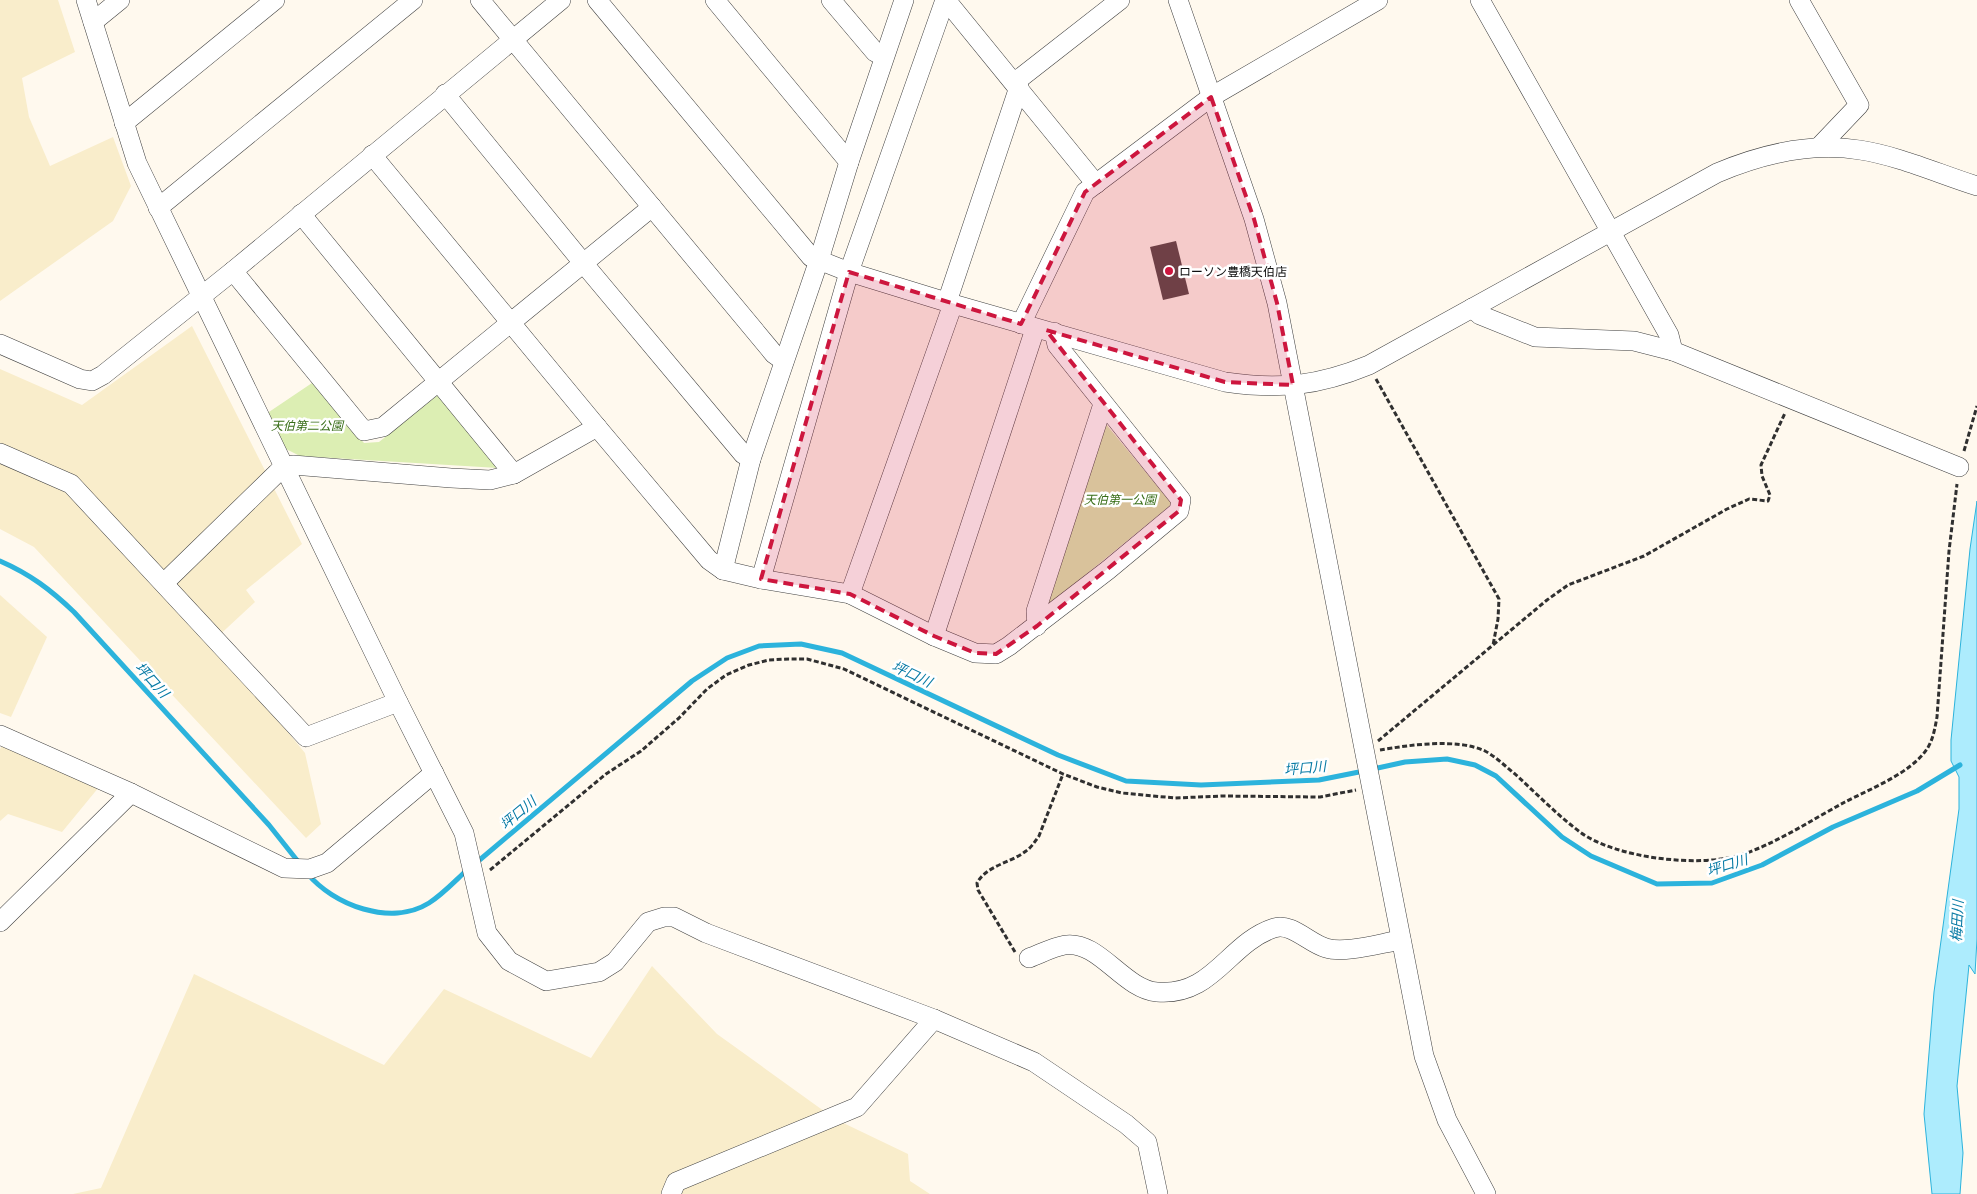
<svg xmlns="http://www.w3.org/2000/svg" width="1977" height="1194" font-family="Merriweather,'Noto Sans JP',serif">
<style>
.farmland{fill:#f9edcb}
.green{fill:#dceeb3}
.water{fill:#adecfd;stroke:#2cb3dc}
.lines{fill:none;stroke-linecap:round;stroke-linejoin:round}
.stream{stroke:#2cb3dc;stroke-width:5}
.building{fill:#584c49}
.minor-casing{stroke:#414141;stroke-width:20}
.path{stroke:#303030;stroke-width:3;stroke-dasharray:5 2.5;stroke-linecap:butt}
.minor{stroke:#fff;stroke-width:19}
.marked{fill:#cd163e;fill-opacity:0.2;stroke:#cd163e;stroke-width:4;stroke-dasharray:10 6;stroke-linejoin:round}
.poi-dot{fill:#cd163e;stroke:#fff;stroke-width:2}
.labels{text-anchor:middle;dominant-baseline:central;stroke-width:5;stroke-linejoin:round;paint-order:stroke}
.poi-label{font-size:12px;fill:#0e0e0e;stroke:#fff;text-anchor:start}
.park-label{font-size:12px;font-style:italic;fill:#376d17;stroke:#fff}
.water-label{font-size:14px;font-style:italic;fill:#097ba5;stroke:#fff}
</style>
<rect width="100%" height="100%" fill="#fff9ee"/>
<!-- farmland -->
<g class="farmland">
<polygon points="0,0 58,0 75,52 22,78 29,117 50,166 113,137 131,186 113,221 0,301"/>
<polygon points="192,326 302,544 246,590 255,602 213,641 305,753 321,824 306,838 34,547 0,529 0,369 82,405"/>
<polygon points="0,595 47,637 11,717 0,713"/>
<polygon points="3,745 99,787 62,832 8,814 0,821 0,749"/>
<polygon points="652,966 717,1034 835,1119 908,1154 910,1181 930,1194 73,1194 101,1188 194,974 384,1065 444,989 591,1058"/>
</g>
<!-- green -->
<g class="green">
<polygon points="312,383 364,443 379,442 439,394 498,468 300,456 284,448 266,414"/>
<polygon points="1105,423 1172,504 1046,607"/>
</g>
<!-- water -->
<polygon class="water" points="1977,501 1977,939 1975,974 1969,965 1957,1086 1963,1153 1960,1194 1932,1194 1924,1114 1934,992 1959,809 1959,777 1951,761 1951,740 1970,549"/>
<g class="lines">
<!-- stream -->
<g class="stream">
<path d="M 0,561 C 30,574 51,590 74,612 L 269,825 L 300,864"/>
<polyline points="1373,769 1405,762 1447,759 1475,765 1496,776 1562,837 1591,856 1657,884 1712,883 1762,865 1833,827 1917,791 1960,765"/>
<polyline points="476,863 692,681 727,658 759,646 801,644 842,653 1058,755 1126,781 1201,785 1319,780 1364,771"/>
<path d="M 307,873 C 333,905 391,927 429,903 C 443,894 455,881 467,870"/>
</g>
</g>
<!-- building -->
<polygon class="building" points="1176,241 1189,294 1163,300 1150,247"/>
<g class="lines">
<defs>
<g id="minor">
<polyline points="86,0 137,163 398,702 464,833 487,933 509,961 546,981 599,972 615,962 648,922 664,917 674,917 706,933 934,1019 1034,1062 1126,1124 1147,1142 1158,1194"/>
<polyline points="480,0 774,354 784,361"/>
<path d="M 597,0 L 811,257 L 849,272 L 953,304 L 1225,382 C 1279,390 1318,386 1369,365 L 1717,173 C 1762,154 1811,142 1860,150 C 1899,156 1939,174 1977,186"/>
<polyline points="715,0 849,162"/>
<polyline points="831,0 875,52 884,57"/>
<polyline points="946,0 1096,184"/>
<polyline points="1178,0 1254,219 1277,303 1424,1056 1447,1120 1486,1194"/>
<polyline points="1480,0 1669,335 1673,351 1959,467"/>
<polyline points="1799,0 1859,105 1819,147"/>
<polyline points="93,22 120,0"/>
<polyline points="1015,82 1120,0"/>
<polyline points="445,94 584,264 743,454 751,459"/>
<polyline points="124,123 275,0"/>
<polyline points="372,155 597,427 709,560 723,570 761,579 850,594 934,636 975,653 996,654 1009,646 1108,570 1179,511 1181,500 1057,345 1054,332"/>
<polyline points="158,208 413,0"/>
<polyline points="301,214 514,474"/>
<polyline points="233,271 364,431 383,427 652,207"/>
<polyline points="947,302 1019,87"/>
<polyline points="1472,308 1480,315 1535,337 1634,341 1673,351"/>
<polyline points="1021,324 1085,192 1211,97 1378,0"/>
<polyline points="0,344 80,379 92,381 103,375 233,271 561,0"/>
<polyline points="0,453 71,484 306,737 398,702"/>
<polyline points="723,570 751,459 819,260 849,162 904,0"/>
<polyline points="761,579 849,272 945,0"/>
<polyline points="164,583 277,473 284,467 293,465 451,478 490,480 514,474 597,427"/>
<polyline points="850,594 953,304"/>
<polyline points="1037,626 1036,611 1103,404"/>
<polyline points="934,636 1035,329"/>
<polyline points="0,735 131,793 284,868 310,869 327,863 434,773"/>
<polyline points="0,922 131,793"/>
<path d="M 1029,958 C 1040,954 1053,947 1065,945 C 1099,940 1123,989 1157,992 C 1213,997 1228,943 1274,928 C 1291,922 1310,944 1326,948 C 1345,954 1381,943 1401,940"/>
<polyline points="671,1194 676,1182 857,1107 934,1019"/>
</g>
</defs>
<!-- minor casing -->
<use href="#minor" class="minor-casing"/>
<!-- path -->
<g class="path">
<polyline points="1376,379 1499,599 1498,619 1493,645"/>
<polyline points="1964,451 1977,406"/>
<polyline points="1378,741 1547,600 1568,585 1644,556 1727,509 1749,499 1768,501 1770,495 1762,476 1761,465 1785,413"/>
<path d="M 1380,750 C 1409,745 1457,738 1485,751 C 1496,757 1505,766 1515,774 C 1536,793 1557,815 1580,832 C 1615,858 1699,868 1740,855 C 1774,845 1813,819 1845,802 C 1870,789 1911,773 1927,749 C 1933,740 1935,728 1937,717 L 1949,551 L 1957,484"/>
<polyline points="490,870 606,774 641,751 679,718 707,689 726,675 749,665 769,660 789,659 807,659 844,669 1063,774 1097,787 1122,793 1175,798 1223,796 1320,797 1356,790"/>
<path d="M 1015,952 L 978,890 L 977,883 C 987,865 1011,863 1026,851 C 1032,847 1035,841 1039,836 L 1063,774"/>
</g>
<!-- minor -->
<use href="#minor" class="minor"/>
</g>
<!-- marked area -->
<path class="marked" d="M 1211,97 L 1254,219 L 1277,303 L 1293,385 L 1225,382 L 1046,330 L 1181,500 L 1179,511 L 1037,626 L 996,654 L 975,653 L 934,636 L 850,594 L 761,579 L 849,272 L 1021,324 L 1085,192 Z"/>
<!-- markers -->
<circle class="poi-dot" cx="1169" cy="271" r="5"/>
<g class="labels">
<!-- poi labels -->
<g class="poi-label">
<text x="1179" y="271">ローソン豊橋天伯店</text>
</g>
<!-- park labels -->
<g class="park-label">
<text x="307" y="425">天伯第二公園</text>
<text x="1120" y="499">天伯第一公園</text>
</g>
<!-- water labels -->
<g class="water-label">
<text transform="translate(912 674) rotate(25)">坪口川</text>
<text transform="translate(152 680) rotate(48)">坪口川</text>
<text transform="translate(1305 768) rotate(-5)">坪口川</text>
<text transform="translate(518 813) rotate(-40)">坪口川</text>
<text transform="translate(1727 865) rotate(-17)">坪口川</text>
<text transform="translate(1957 921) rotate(-87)">梅田川</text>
</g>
</g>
</svg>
